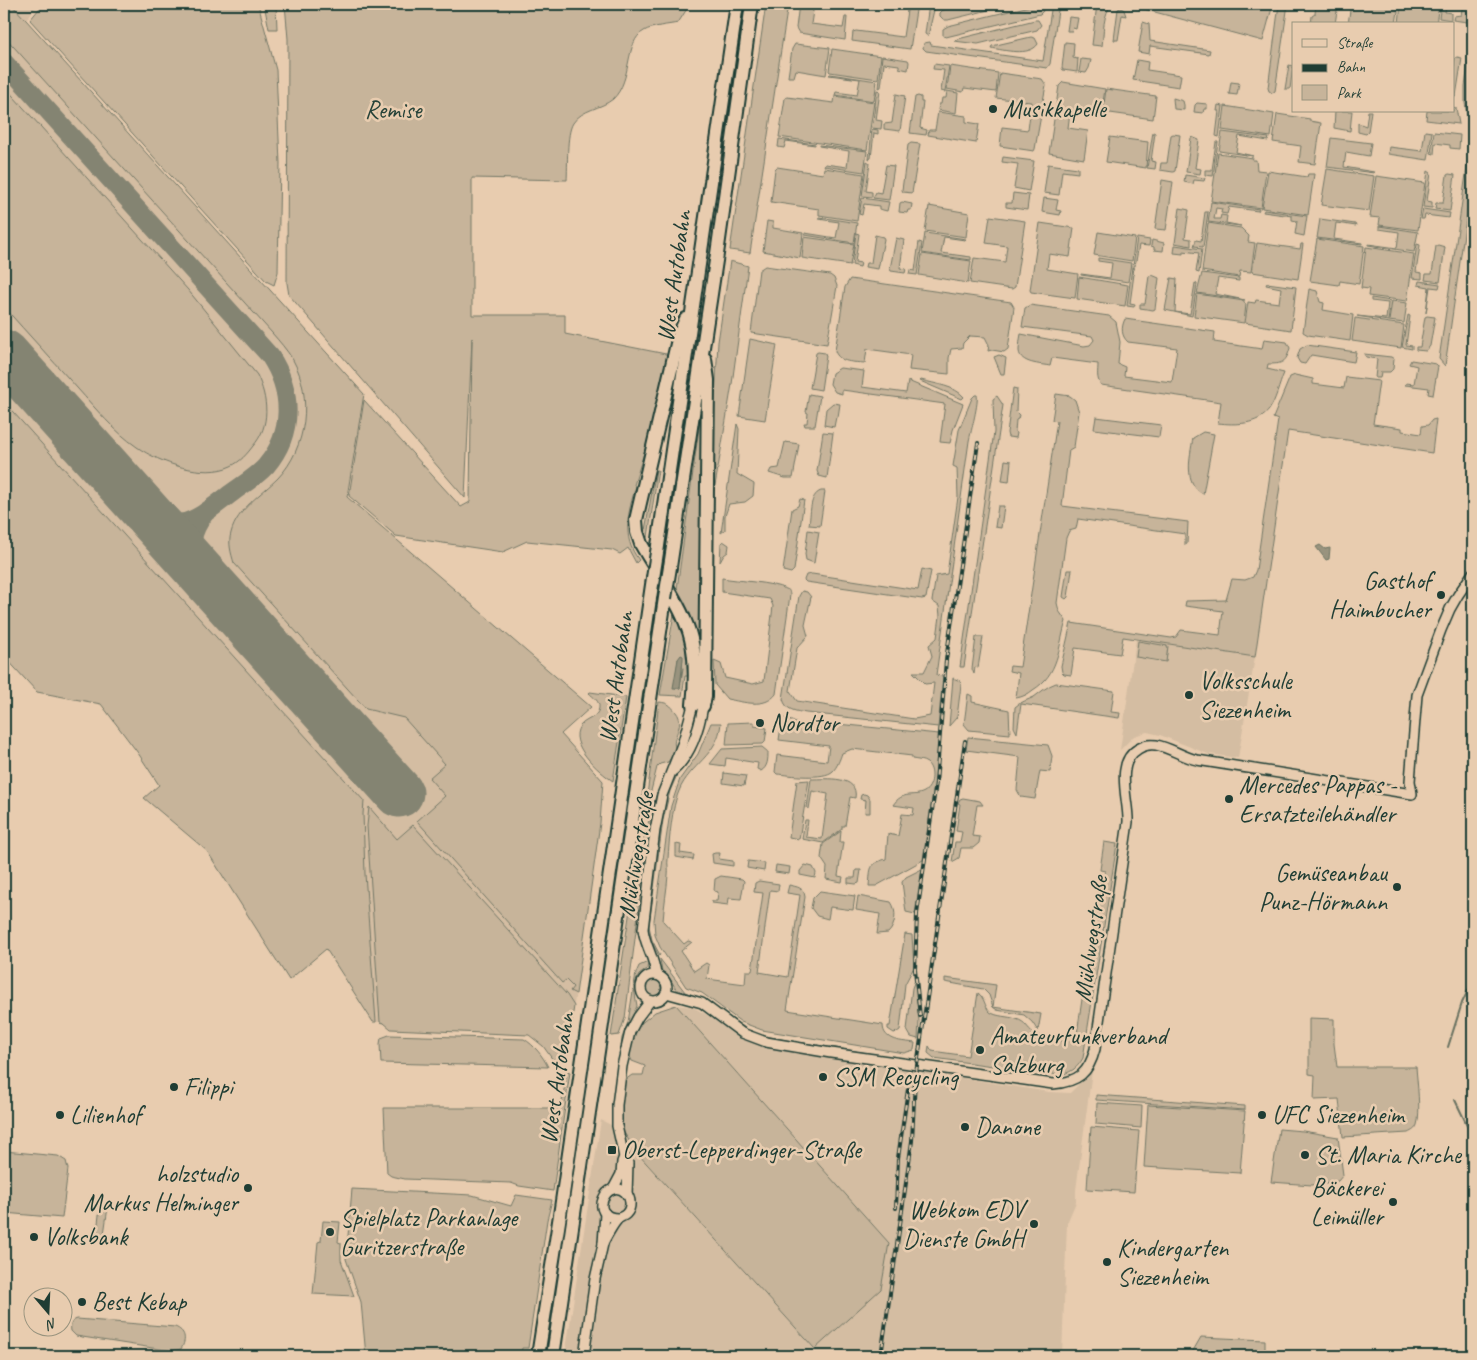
<svg xmlns="http://www.w3.org/2000/svg" width="1477" height="1360" font-family="Caveat,sans-serif">
<style>
.built{fill:#d4bda2}
.green{fill:#c7b49a;stroke:#737867;fill-rule:evenodd}
.water{fill:#99937e;stroke:#687160}
.lines{fill:none;stroke-linecap:round;stroke-linejoin:round}
.stream{stroke:#687160;stroke-width:2}
.taxiway{stroke:#848472;stroke-width:19}
.runway{stroke:#848472;stroke-width:49}
.tertiary-casing{stroke:#1f3d34;stroke-width:12}
.motorway-casing{stroke:#1f3d34;stroke-width:16}
.tertiary{stroke:#e8ccaf;stroke-width:9}
.motorway{stroke:#e8ccaf;stroke-width:12}
.rail-casing{stroke:#1f3d34;stroke-width:4}
.rail{stroke:#e8ccaf;stroke-width:2;stroke-dasharray:5.5;stroke-linecap:butt}
.motorway-bridge-casing{stroke:#1f3d34;stroke-width:16;stroke-linecap:butt}
.motorway-bridge{stroke:#e8ccaf;stroke-width:12}
.poi-dot{fill:#1f3d34;stroke:#e8ccaf;stroke-width:2}
.labels{text-anchor:middle;dominant-baseline:central;stroke-width:5;stroke-linejoin:round;paint-order:stroke}
.poi-label{font-size:25px;fill:#1f3d34;stroke:#e8ccaf;text-anchor:start}
.park-label{font-size:25px;fill:#274339;stroke:#e8ccaf}
.street-label{font-size:25px;fill:#1f3d34;stroke:#e8ccaf}
</style>
<rect width="100%" height="100%" fill="#e8ccaf"/>
<filter id="ink" filterUnits="userSpaceOnUse"><feTurbulence type="fractalNoise" baseFrequency=".02" numOctaves="2"/><feDisplacementMap in="SourceGraphic" scale="10" xChannelSelector="R" yChannelSelector="G"/><feConvolveMatrix kernelMatrix="1 2 1 2 8 2 1 2 1" color-interpolation-filters="sRGB"/></filter>
<g filter="url(#ink)">
<!-- built -->
<g class="built">
<polygon points="4,4 38,4 26,20 364,394 347,497 591,707 561,734 603,781 600,823 566,1060 553,1060 543,1046 529,1035 391,1029 384,1022 373,1022 326,949 289,980 207,851 144,798 159,785 138,753 101,704 37,692 4,656"/>
<polygon points="1136,639 1255,657 1238,758 1208,754 1160,735 1147,732 1134,736 1120,750"/>
<polygon points="676,1005 693,1007 717,1021 740,1039 773,1047 1049,1092 1070,1093 1092,1071 1076,1190 1076,1202 1067,1223 1062,1356 565,1356 601,1120 623,1131 639,1156 815,1349 889,1243"/>
</g>
<!-- green -->
<g class="green">
<path d="M 4,4 L 11,4 L 26,20 L 364,394 L 347,497 L 591,707 L 561,734 L 603,781 L 600,823 L 576,994 L 570,991 L 573,987 L 566,980 L 562,983 L 417,821 L 445,796 L 429,778 L 445,764 L 404,718 L 366,709 L 234,563 C 231,553 228,543 231,533 C 237,509 262,494 278,478 C 307,448 313,396 293,360 C 287,350 279,341 272,333 L 4,36 Z"/>
<polygon points="43,4 258,4 276,70 280,163 278,272 274,285 266,281 30,20"/>
<polygon points="264,4 276,4 277,29 269,29"/>
<path d="M 285,4 L 690,4 L 678,23 C 669,25 652,26 644,31 C 624,42 633,80 613,99 C 601,109 582,109 573,123 C 566,134 568,166 567,180 L 472,178 L 472,315 L 565,315 L 565,334 L 671,355 L 652,427 L 634,485 L 636,486 C 628,512 621,537 639,560 L 636,563 L 628,548 L 620,554 L 612,550 L 527,541 L 503,552 L 396,536 L 349,496 L 364,400 L 461,507 L 470,502 L 472,338 L 465,498 L 289,295 L 287,283 L 288,39 Z"/>
<polygon points="766,4 788,4 750,253 730,250"/>
<polygon points="799,4 814,4 811,24 843,28 845,17 847,17 845,40 799,33 796,28"/>
<polygon points="908,4 917,4 910,49 852,41 853,32 856,31 903,37"/>
<polygon points="929,4 949,4 939,6 934,10 928,36 925,34"/>
<polygon points="969,4 1013,4 948,20 944,20 940,16 940,13 943,10"/>
<polygon points="1038,4 1042,5 1043,11 1040,14 946,37 943,36 943,29 948,26"/>
<polygon points="1052,4 1059,4 1050,64 1047,68 926,51 923,48 924,43 930,42 931,45 1043,61"/>
<path d="M 1097,4 L 1113,4 C 1102,13 1104,33 1102,46 L 1092,45 Z"/>
<polygon points="1125,4 1273,4 1263,41"/>
<polygon points="1279,4 1288,4 1275,91 1272,93 1269,91 1268,88"/>
<polygon points="1316,4 1338,4 1335,24 1311,24 1312,16 1315,14"/>
<polygon points="1351,4 1399,4 1396,24 1348,24"/>
<polygon points="1401,4 1432,8 1433,4 1439,4 1436,24 1399,24"/>
<polygon points="1441,4 1447,4 1445,12 1451,13 1451,20 1439,18"/>
<polygon points="1463,4 1470,4 1467,22 1453,20 1454,16 1461,15"/>
<polygon points="1121,8 1124,10 1126,16 1122,15 1118,40 1114,40 1118,9"/>
<polygon points="1069,17 1078,18 1076,29 1073,28 1072,31 1067,31"/>
<polygon points="1035,20 1038,20 1041,25 1037,30 978,44 954,41 958,39"/>
<polygon points="1143,22 1149,24 1150,41 1210,50 1209,54 1150,46 1149,54 1138,52"/>
<polygon points="1473,31 1473,171 1445,366 1439,359 1471,140 1465,103 1465,86"/>
<path d="M 1031,37 L 1035,38 L 1038,44 C 1029,57 1004,50 991,48 L 992,46 Z"/>
<polygon points="1065,42 1074,43 1073,58 1078,59 1077,72 1063,70 1062,68"/>
<polygon points="795,44 830,48 826,75 796,70 794,77 788,77 792,49"/>
<polygon points="832,49 881,56 878,79 830,72 829,71"/>
<polygon points="882,56 908,60 909,62 908,70 899,68 899,65 884,63 881,87 879,88"/>
<polygon points="1457,57 1462,58 1456,96 1454,97 1453,74 1455,58"/>
<polygon points="1081,59 1091,60 1089,68 1086,73 1079,72"/>
<polygon points="1137,60 1148,62 1147,70 1181,75 1179,87 1133,80"/>
<polygon points="934,64 949,66 945,92 941,91 944,70 933,69"/>
<polygon points="1289,65 1293,66 1290,89 1285,89"/>
<polygon points="950,66 998,73 996,92 964,88 963,92 947,89"/>
<polygon points="1000,73 1042,79 1046,85 1041,112 1031,111 1031,102 996,98"/>
<polygon points="830,74 877,81 874,101 835,95 836,92 857,95 860,79 829,75"/>
<polygon points="1063,82 1105,89 1101,116 1070,112 1068,128 1088,131 1084,159 1049,153 1059,86"/>
<polygon points="1231,82 1239,83 1237,95 1229,94"/>
<path d="M 4,86 L 188,290 L 257,375 C 268,398 271,426 253,446 C 247,454 240,462 231,466 C 204,479 160,463 137,447 C 114,431 96,409 78,389 C 53,361 28,334 4,307 Z"/>
<polygon points="1106,89 1156,96 1153,119 1103,112"/>
<polygon points="877,90 880,91 876,120 882,121 881,129 872,128"/>
<polygon points="947,91 958,93 956,113 938,110 939,104 941,104 942,98 946,98"/>
<polygon points="896,94 905,96 900,131 884,129 884,124 892,123"/>
<polygon points="835,96 874,102 867,150 779,137 785,98 787,97 834,103"/>
<polygon points="918,96 921,97 921,102 923,102 920,128 927,130 926,135 910,133 915,97"/>
<polygon points="1173,98 1183,101 1184,105 1184,110 1174,109"/>
<polygon points="1197,103 1207,104 1207,109 1204,109 1203,113 1194,112 1195,105"/>
<polygon points="1218,105 1223,106 1219,137 1216,136 1219,111 1217,111"/>
<polygon points="1225,106 1274,114 1271,137 1222,130"/>
<polygon points="1453,107 1456,108 1459,124 1426,120 1427,111 1453,111"/>
<polygon points="1335,111 1352,111 1350,131 1334,128"/>
<polygon points="1368,111 1371,111 1368,132 1366,134 1358,132 1358,123 1366,126"/>
<polygon points="938,112 966,116 966,122 979,124 976,143 928,135 929,130 935,130"/>
<polygon points="1030,114 1041,115 1035,149 1034,151 1000,146 1002,127 1028,130"/>
<polygon points="1277,114 1310,119 1310,121 1321,123 1315,164 1299,162 1301,146 1273,142"/>
<polygon points="872,129 878,130 878,134 874,133 871,158 869,159"/>
<polygon points="1425,131 1432,132 1428,160 1388,154 1389,147 1422,151"/>
<polygon points="1153,132 1155,133 1151,161 1156,162 1155,169 1147,168"/>
<polygon points="1222,132 1269,138 1268,141 1239,136 1236,152 1253,156 1219,151"/>
<polygon points="1434,132 1460,135 1459,149 1450,148 1450,145 1435,143 1434,154 1431,153"/>
<polygon points="1173,134 1180,135 1175,171 1173,172 1160,170 1161,163 1167,163 1171,135"/>
<polygon points="1110,137 1148,142 1146,168 1106,162"/>
<polygon points="1192,137 1199,140 1195,168 1201,169 1200,174 1186,172 1191,138"/>
<polygon points="1331,138 1371,143 1369,156 1346,152 1344,167 1374,172 1374,173 1327,167"/>
<polygon points="779,139 815,144 815,145 786,141 784,148 778,147"/>
<polygon points="1216,142 1218,142 1213,176 1205,175 1205,170 1212,170"/>
<polygon points="911,143 920,144 912,193 903,192 902,190 908,145"/>
<polygon points="819,145 867,151 864,172 824,166 825,164 847,167 849,151 819,146"/>
<polygon points="1218,153 1253,158 1252,160 1256,160 1257,170 1266,171 1261,208 1211,201"/>
<polygon points="1003,157 1034,161 1029,191 1014,188 1018,164 1002,162"/>
<polygon points="867,161 870,163 866,191 872,192 872,197 862,196"/>
<polygon points="1048,164 1078,168 1078,173 1062,171 1059,195 1044,193"/>
<polygon points="886,165 894,166 889,200 873,198 876,192 881,193"/>
<polygon points="777,167 823,174 824,168 864,174 857,221 819,215 819,209 771,202 775,169"/>
<polygon points="1327,169 1374,176 1369,211 1321,205"/>
<polygon points="1268,171 1307,177 1308,174 1314,174 1308,215 1262,208"/>
<polygon points="1428,171 1431,173 1427,201 1432,202 1432,208 1423,207"/>
<polygon points="1449,174 1455,175 1450,211 1435,209 1436,203 1443,203 1447,175"/>
<polygon points="1185,175 1205,178 1204,181 1194,180 1193,184 1184,182"/>
<polygon points="1376,176 1425,183 1418,230 1379,225 1380,218 1370,217"/>
<polygon points="1162,180 1173,182 1166,230 1155,229"/>
<polygon points="1013,193 1029,195 1027,210 1006,207 1006,203 1012,203"/>
<polygon points="862,198 889,202 887,211 879,209 879,206 864,204 862,215 859,214"/>
<polygon points="1044,198 1058,200 1056,210 1061,211 1060,215 1042,212"/>
<polygon points="902,202 912,204 911,210 908,210 907,213 899,212 900,203"/>
<polygon points="1211,202 1259,209 1258,211 1229,207 1227,214 1221,213 1222,209 1216,208 1214,219 1220,219 1221,215 1227,216 1226,223 1241,226 1208,222"/>
<polygon points="929,206 969,213 966,237 925,231"/>
<polygon points="1180,208 1189,210 1185,238 1191,239 1191,246 1175,243"/>
<polygon points="1423,209 1450,213 1449,218 1425,215 1424,219 1421,219"/>
<polygon points="1264,210 1307,216 1304,236 1295,234 1297,221 1292,220 1292,216 1263,212"/>
<polygon points="1205,212 1208,212 1203,247 1194,246 1196,240 1201,241"/>
<polygon points="990,216 1025,221 1015,287 1012,289 970,283 974,258 1005,262 1007,246 986,243"/>
<polygon points="819,217 857,223 854,243 805,235 805,233 836,238 839,222 818,219"/>
<polygon points="1320,219 1355,224 1356,226 1336,223 1334,239 1362,243 1362,244 1317,238"/>
<polygon points="767,221 773,222 773,228 803,233 800,258 763,251"/>
<polygon points="1040,223 1074,228 1070,257 1049,254 1047,269 1078,274 1075,298 1031,292 1030,290"/>
<polygon points="1208,223 1241,228 1249,236 1248,242 1255,243 1251,272 1240,271 1239,277 1202,271"/>
<polygon points="1379,226 1418,232 1414,252 1368,245 1368,244 1397,248 1399,232 1379,229"/>
<polygon points="1098,232 1135,238 1132,261 1094,255"/>
<polygon points="856,233 859,234 855,262 861,263 860,267 852,265"/>
<polygon points="925,233 966,239 965,240 944,237 941,253 971,257 971,260 922,253"/>
<polygon points="875,235 883,237 884,239 878,269 865,267 866,263 871,263"/>
<polygon points="804,237 854,244 850,265 802,258"/>
<polygon points="896,238 904,240 900,268 906,269 905,273 891,271 890,269"/>
<polygon points="1137,238 1150,240 1149,246 1139,245 1135,266 1133,266"/>
<polygon points="1317,239 1364,246 1359,284 1340,281 1339,285 1310,281"/>
<polygon points="1152,240 1164,243 1163,251 1154,250 1154,247 1151,246"/>
<polygon points="919,242 922,243 917,275 909,274 910,270 915,271"/>
<polygon points="1257,243 1300,249 1301,244 1303,244 1298,279 1252,272"/>
<polygon points="1417,244 1420,245 1416,272 1422,273 1422,279 1412,278"/>
<polygon points="1175,245 1202,249 1199,273 1196,272 1199,253 1183,251 1183,254 1174,253"/>
<polygon points="1438,245 1445,247 1440,282 1425,280 1426,274 1432,274 1436,246"/>
<polygon points="1366,247 1414,254 1407,301 1368,296 1369,289 1361,288"/>
<polygon points="922,254 971,261 968,283 919,275"/>
<polygon points="1098,258 1131,263 1128,282 1081,275 1081,274 1110,278 1112,263 1098,261"/>
<polygon points="730,261 748,266 732,384 711,510 714,418 718,342"/>
<polygon points="765,266 830,275 834,278 837,286 827,344 751,333 759,270"/>
<polygon points="1132,267 1135,268 1133,269 1132,273 1134,274 1130,303 1135,304 1134,307 1127,306"/>
<polygon points="1202,273 1239,278 1239,281 1218,278 1215,294 1245,300 1197,293"/>
<polygon points="1152,275 1159,278 1155,309 1153,310 1140,308 1140,304 1145,304 1149,276"/>
<polygon points="1079,277 1128,285 1125,306 1077,299"/>
<polygon points="1171,278 1177,279 1175,312 1190,314 1195,283 1197,284 1192,316 1165,310"/>
<path d="M 850,279 L 1011,302 L 1014,307 L 1008,349 L 1004,352 L 992,350 L 988,351 L 989,345 L 985,337 L 970,336 L 963,343 L 962,348 L 951,349 L 949,358 L 949,374 L 909,370 L 911,355 L 867,349 L 865,363 C 854,362 839,363 835,351 L 845,287 Z"/>
<polygon points="1419,281 1440,284 1439,288 1430,287 1426,313 1429,287 1418,285"/>
<polygon points="1267,283 1296,287 1291,330 1245,323 1248,302 1255,303 1256,300 1279,303 1281,288 1266,285"/>
<polygon points="1309,289 1317,291 1320,302 1324,303 1323,310 1353,315 1350,341 1308,335 1303,332"/>
<polygon points="1197,294 1244,301 1244,303 1246,304 1244,323 1194,316"/>
<polygon points="1371,298 1391,301 1388,321 1357,316 1386,319 1388,303 1371,301"/>
<polygon points="1392,301 1407,303 1404,323 1389,321"/>
<path d="M 1030,305 L 1109,316 L 1116,322 L 1120,342 L 1118,364 L 1125,367 L 1124,376 L 1172,382 L 1177,348 L 1128,342 C 1121,336 1121,327 1125,319 L 1215,332 L 1214,342 L 1262,349 L 1264,339 L 1287,342 L 1290,348 C 1286,363 1282,364 1268,364 L 1267,369 L 1284,373 C 1279,385 1276,400 1269,410 C 1258,425 1235,425 1218,423 L 1221,402 L 1101,385 C 1096,378 1098,372 1098,364 L 1052,358 L 1050,366 C 1041,364 1020,364 1019,351 C 1019,346 1020,339 1021,334 L 1084,346 L 1090,345 L 1094,340 L 1092,336 L 1022,327 L 1025,308 Z"/>
<polygon points="1408,315 1410,316 1406,345 1412,346 1412,349 1402,347"/>
<polygon points="1427,316 1435,317 1430,346 1426,351 1416,350 1416,347 1420,347 1425,317"/>
<polygon points="1355,318 1404,325 1401,348 1352,341"/>
<polygon points="750,339 777,345 765,420 739,416"/>
<polygon points="1307,345 1356,352 1354,362 1311,355 1305,364 1300,363 1297,358 1300,349"/>
<polygon points="818,352 825,353 826,356 821,390 810,388 816,353"/>
<polygon points="1364,354 1391,357 1394,359 1393,369 1390,372 1381,372 1380,378 1375,378 1377,359 1366,357"/>
<polygon points="999,355 1006,358 1004,374 1001,374 994,357"/>
<polygon points="1411,360 1436,364 1438,366 1433,395 1428,394 1429,388 1405,385 1406,383 1414,384 1417,366 1409,364"/>
<polygon points="840,368 864,371 862,387 906,393 908,381 963,404 953,430 950,443 940,442 945,404 842,390 842,394 835,392 830,384 832,373"/>
<polygon points="1295,375 1313,379 1313,384 1344,388 1346,377 1379,381 1373,424 1402,428 1402,431 1421,434 1422,426 1428,425 1432,420 1436,419 1432,453 1288,431 1255,657 1123,637 1120,654 1075,648 1071,675 1064,674 1062,672 1061,666 1071,623 1171,638 1176,637 1181,630 1220,635 1223,611 1185,606 1186,601 1226,600 1232,579 1245,580 1253,577 1256,570 1278,420 1273,418 1290,377"/>
<path d="M 921,380 C 935,384 955,386 964,397 L 962,399 L 920,381 Z"/>
<polygon points="1013,388 1017,389 1016,412 1019,415 1018,419 1016,420 1015,432 1017,433 1016,438 1008,437 1007,433"/>
<polygon points="809,394 820,396 815,426 805,426 804,423 807,423 808,413 806,412"/>
<path d="M 1056,394 L 1070,396 L 1075,400 L 1079,412 L 1074,447 L 1069,450 L 1062,506 L 1188,522 L 1187,544 L 1185,545 L 1185,534 L 1078,519 L 1076,529 L 1069,531 L 1066,538 L 1057,603 L 1059,611 L 1066,621 C 1058,648 1059,674 1033,690 C 1028,694 1023,697 1016,698 L 1019,673 L 1009,671 L 1010,666 L 1020,667 L 1057,421 L 1052,420 Z"/>
<path d="M 975,395 L 977,395 C 979,402 971,431 969,441 L 936,675 L 943,676 L 938,727 L 806,713 C 796,711 786,711 783,699 L 799,596 L 802,591 L 807,592 L 811,597 L 805,625 L 808,636 L 797,648 L 790,691 L 797,701 L 914,719 L 930,716 L 934,683 L 925,684 L 913,672 L 924,672 L 932,656 L 929,645 L 937,638 L 940,616 L 939,606 L 932,601 L 936,576 L 947,574 L 958,497 L 957,468 L 953,466 L 959,430 L 972,398 Z"/>
<polygon points="997,396 1003,405 964,667 960,667 994,432 993,399"/>
<polygon points="4,402 364,801 363,814 365,874 376,1022 373,1022 326,949 289,980 207,851 144,798 159,785 138,753 101,704 37,692 4,656"/>
<polygon points="833,403 840,404 838,417 836,417 834,427 824,425 826,409"/>
<polygon points="702,406 701,692 676,596"/>
<polygon points="1096,417 1161,425 1159,437 1094,429"/>
<polygon points="737,424 739,429 737,474 754,484 753,496 745,502 729,504 725,516 725,530 721,533"/>
<polygon points="823,432 833,433 827,478 819,476 817,471"/>
<path d="M 1203,432 L 1214,434 L 1203,494 C 1183,483 1190,457 1193,438 Z"/>
<polygon points="785,442 799,444 793,478 785,478 769,473 771,469 779,468"/>
<polygon points="1005,460 1011,461 1009,482 1002,481"/>
<polygon points="656,470 658,470 648,537 644,536"/>
<path d="M 821,491 L 825,491 L 820,526 L 809,525 C 811,514 809,495 821,491 Z"/>
<polygon points="800,499 804,500 794,570 791,573 783,571 792,509 798,506"/>
<polygon points="998,506 1004,506 1001,528 995,527"/>
<polygon points="808,530 819,532 814,563 806,560 805,554"/>
<polygon points="723,541 729,545 728,552 724,555 720,562 721,543"/>
<polygon points="922,569 931,571 926,598 922,599 806,582 804,580 806,575 812,574 918,590"/>
<polygon points="1067,570 1072,570 1068,597 1066,599 1063,597"/>
<path d="M 722,578 C 738,581 771,582 786,589 C 790,590 789,591 790,595 L 776,694 C 765,709 743,702 727,699 L 715,685 L 714,661 L 721,664 L 725,678 L 753,684 L 764,681 L 773,606 L 770,599 L 722,592 Z"/>
<path d="M 675,608 C 690,636 689,666 688,697 L 687,697 L 688,676 L 685,676 L 682,696 L 660,695 ZM 678,659 L 683,668 L 680,688 L 675,688 Z"/>
<polygon points="976,637 983,637 978,668 975,667 974,674 972,669"/>
<polygon points="1138,641 1168,646 1166,662 1136,657"/>
<polygon points="953,678 960,681 961,685 957,717 949,726"/>
<path d="M 1056,683 L 1114,691 L 1111,712 L 1120,713 L 1119,718 L 1021,704 L 1017,733 L 1014,727 L 1015,707 C 1020,702 1028,700 1034,697 C 1041,692 1047,686 1056,683 Z"/>
<path d="M 590,692 L 626,697 L 613,781 C 599,772 567,744 580,726 C 585,719 598,718 599,708 C 600,701 593,697 589,693 Z"/>
<polygon points="968,694 972,696 972,702 1009,710 1010,734 969,730 964,724"/>
<path d="M 659,702 C 669,703 670,705 676,712 C 687,726 669,737 676,750 L 668,762 L 660,764 L 657,767 L 644,819 Z"/>
<path d="M 785,718 L 800,725 L 820,727 L 837,724 L 939,734 L 934,785 L 923,860 L 876,886 L 869,886 C 871,868 868,864 886,859 L 888,834 L 898,836 L 902,814 L 913,815 L 914,808 L 893,805 C 903,790 913,798 924,792 C 933,787 935,770 927,763 C 923,760 917,760 912,759 L 912,756 L 852,749 L 842,753 C 840,759 837,767 833,771 C 824,780 789,775 777,774 L 775,772 L 777,755 L 827,761 L 829,746 L 779,740 L 782,720 Z"/>
<polygon points="754,722 754,726 767,728 765,742 763,744 726,745 728,723"/>
<path d="M 711,723 L 721,723 C 718,756 690,764 679,791 C 672,806 669,841 668,859 C 667,864 669,869 668,875 C 667,890 664,905 663,921 L 684,944 L 688,941 L 692,942 L 681,951 L 694,971 L 706,963 L 709,965 L 707,979 L 745,984 L 746,971 L 752,971 L 763,893 L 754,892 L 755,883 L 759,881 L 779,884 L 778,891 L 770,890 L 759,972 L 788,977 L 800,895 L 787,893 L 789,885 C 797,887 804,887 805,897 L 787,1010 L 883,1025 C 883,1042 903,1041 915,1043 L 914,1050 L 904,1053 L 762,1030 L 741,1022 L 702,993 L 686,987 L 660,947 L 655,935 L 654,920 L 671,806 L 680,779 L 698,754 Z"/>
<polygon points="968,737 1048,745 1052,756 1050,772 1040,771 1035,799 1021,797 1017,790 1020,757 966,750"/>
<path d="M 762,747 L 768,752 C 768,759 768,767 761,771 L 757,769 L 758,763 L 726,758 L 725,766 L 710,764 L 722,749 Z"/>
<polygon points="688,757 690,757 677,775 670,791 663,820 649,926 652,940 660,955 659,956 649,936 648,921 664,805 671,782"/>
<polygon points="724,773 746,776 744,786 723,783"/>
<path d="M 811,779 C 826,779 859,775 855,798 L 850,797 L 845,826 L 842,826 L 842,829 L 823,843 L 802,839 L 805,820 L 808,820 L 806,837 L 822,839 L 828,794 L 812,791 L 809,809 L 807,808 Z"/>
<polygon points="809,780 799,839 789,837 797,781"/>
<polygon points="657,792 647,843 625,1018 619,1035 611,1036 637,863"/>
<polygon points="864,794 867,795 870,799 870,813 865,813 866,800 860,799 861,795"/>
<polygon points="963,798 980,801 983,805 977,805 972,836 980,837 979,843 973,848 961,848 959,858 952,862 955,842 960,842 962,832 956,831 960,804 958,803 960,799"/>
<polygon points="369,807 397,839 413,825 567,995 574,1006 566,1060 553,1060 543,1046 529,1035 391,1029 384,1023 380,1022 367,826"/>
<polygon points="841,831 840,842 843,842 838,876 843,877 842,882 826,879 827,867 821,858 823,844"/>
<path d="M 1104,842 L 1117,844 L 1083,1058 C 1077,1069 1070,1073 1059,1075 L 934,1058 L 928,1053 L 929,1046 L 932,1051 L 968,1056 L 978,993 C 985,998 984,1006 990,1012 C 997,1017 1008,1016 1016,1019 C 1027,1022 1026,1028 1034,1033 C 1040,1038 1065,1043 1072,1040 C 1074,1038 1075,1037 1077,1034 L 1098,889 L 1103,889 L 1105,871 L 1100,870 Z"/>
<polygon points="676,844 681,845 680,853 694,855 693,860 676,857"/>
<polygon points="715,853 720,853 719,859 733,861 733,866 713,863 712,854"/>
<polygon points="748,861 765,863 764,871 747,868"/>
<polygon points="776,865 790,867 789,874 775,872"/>
<polygon points="805,865 813,867 816,873 815,878 800,875 800,871"/>
<polygon points="922,869 915,914 906,912 902,882 906,877"/>
<polygon points="856,870 861,870 859,883 856,884 848,883 848,878 855,878"/>
<polygon points="721,876 742,879 744,881 741,899 729,898 728,905 712,903 712,901 717,901 718,892 714,891 715,879"/>
<polygon points="820,891 855,896 853,910 830,907 828,919 817,916 811,908 813,898"/>
<path d="M 858,896 L 891,902 C 897,910 896,926 888,933 L 877,934 L 880,914 L 856,910 Z"/>
<polygon points="905,934 912,935 914,967 905,984 900,1030 897,1032 894,1033 888,1029 888,1026 890,1026"/>
<path d="M 660,959 L 685,992 L 703,999 L 748,1030 L 760,1035 L 797,1042 L 912,1060 L 758,1036 L 751,1033 L 679,992 C 672,985 671,976 662,971 Z"/>
<polygon points="648,962 647,969 639,975 636,981 634,988 637,1006 625,1033 621,1048 622,1038 628,1022 636,973 639,966"/>
<polygon points="945,978 996,985 993,1007 1041,1014 1038,1031 1032,1022 1024,1015 997,1010 993,1007 989,995 983,989 945,982"/>
<circle cx="653" cy="988" r="8"/>
<polygon points="915,980 919,1021 918,1039 911,1037 907,1030 912,988"/>
<polygon points="676,1005 889,1243 881,1289 815,1349 637,1153 623,1131 620,1115 625,1080 632,1075 643,1075 645,1066 632,1061 629,1054 631,1041 639,1025 655,1012"/>
<path d="M 1309,1018 L 1334,1019 L 1334,1044 L 1337,1067 L 1416,1067 C 1417,1081 1421,1113 1417,1125 C 1416,1129 1412,1131 1408,1133 L 1343,1137 L 1339,1099 L 1314,1100 L 1315,1075 L 1309,1074 Z"/>
<path d="M 389,1035 L 524,1039 C 534,1045 543,1056 548,1067 L 381,1063 L 380,1044 L 381,1038 Z"/>
<polygon points="567,1071 570,1072 553,1191 519,1186 511,1183 405,1179 391,1176 387,1173 384,1108 561,1108"/>
<polygon points="1096,1095 1245,1106 1245,1110 1096,1100"/>
<polygon points="1097,1103 1142,1106 1141,1128 1096,1124"/>
<polygon points="1148,1105 1245,1111 1240,1173 1144,1167"/>
<polygon points="1091,1127 1139,1131 1134,1192 1087,1189"/>
<polygon points="1279,1129 1303,1131 1338,1137 1343,1175 1338,1181 1312,1185 1271,1182"/>
<polygon points="4,1151 58,1156 66,1161 68,1169 62,1218 4,1213 4,1181 9,1154 4,1153"/>
<polygon points="352,1189 472,1195 511,1206 516,1195 552,1200 547,1220 528,1348 522,1348 521,1356 366,1356 361,1302 346,1259"/>
<polygon points="100,1207 108,1207 103,1241 96,1240"/>
<polygon points="323,1221 340,1222 338,1242 341,1243 341,1260 354,1296 313,1294 318,1242 321,1241"/>
<path d="M 77,1319 L 175,1327 C 185,1331 187,1339 181,1349 L 172,1351 L 76,1336 L 71,1331 C 70,1325 71,1321 77,1319 Z"/>
<polygon points="1201,1337 1265,1340 1265,1356 1190,1356"/>
</g>
<!-- water -->
<g class="water">
<polygon points="1320,545 1325,549 1330,548 1329,559 1326,560 1316,547"/>
<polygon points="681,655 683,656 683,659 680,688 673,688 678,659"/>
</g>
<g class="lines">
<!-- stream -->
<g class="stream">
<polyline points="1448,1047 1462,1003 1473,980"/>
<polyline points="1455,1100 1473,1137"/>
</g>
<!-- taxiway -->
<g class="taxiway">
<path d="M 4,62 L 270,356 C 293,391 294,433 266,466 C 257,476 244,484 233,492 C 219,502 198,521 181,523 C 171,523 160,519 151,517"/>
<path d="M 198,570 C 190,544 189,535 205,513"/>
</g>
<!-- runway -->
<polyline class="runway" points="4,354 399,793"/>
<defs>
<g id="tertiary">
<path d="M 673,771 C 691,755 699,730 703,706"/>
<circle cx="654" cy="988" r="13"/>
<path d="M 656,975 C 654,956 645,946 643,929 L 655,830 L 662,795 L 683,742 L 693,705"/>
<path d="M 666,993 L 702,1003 L 742,1033 L 766,1042 L 831,1053 L 1053,1084 C 1078,1082 1089,1073 1095,1049 L 1128,822 C 1129,800 1114,763 1138,749 C 1144,745 1150,744 1156,745 C 1171,748 1183,757 1197,760 L 1412,794 L 1410,781 L 1417,695 L 1441,630 L 1450,609 L 1458,595 L 1473,573"/>
<polyline points="613,1189 621,1174 622,1162 624,1157"/>
<polyline points="627,1195 628,1163 624,1157 617,1126 617,1105 622,1066 630,1032 638,1017 650,1001"/>
<path d="M 603,1243 C 607,1236 611,1227 617,1220 C 619,1217 623,1217 626,1214 C 632,1208 631,1198 626,1193 C 607,1175 587,1218 618,1218"/>
<polyline points="584,1356 595,1279 603,1244 605,1213"/>
</g>
<g id="motorway">
<path d="M 686,319 L 679,335 L 636,520 L 637,532 L 641,544 C 655,569 674,594 685,621 C 696,645 696,678 693,705"/>
<polyline points="658,546 737,4"/>
<polyline points="670,567 717,254 752,4"/>
<polyline points="703,706 705,697 708,380 705,359"/>
<polyline points="538,1356 560,1215 653,578"/>
<polyline points="553,1356 665,598"/>
</g>
</defs>
<!-- tertiary casing -->
<use href="#tertiary" class="tertiary-casing"/>
<!-- motorway casing -->
<use href="#motorway" class="motorway-casing"/>
<!-- tertiary -->
<use href="#tertiary" class="tertiary"/>
<!-- motorway -->
<use href="#motorway" class="motorway"/>
<defs>
<g id="rail">
<polyline points="920,1016 915,970 917,914 936,783 946,660 978,443"/>
<polyline points="896,1208 898,1158 908,1089"/>
<polyline points="881,1356 912,1141 915,1079 965,741"/>
</g>
</defs>
<!-- rail casing -->
<use href="#rail" class="rail-casing"/>
<!-- rail -->
<use href="#rail" class="rail"/>
<defs>
<g id="motorway-bridge">
<polyline points="653,578 658,546"/>
<polyline points="665,598 670,567"/>
</g>
</defs>
<!-- motorway-bridge casing -->
<use href="#motorway-bridge" class="motorway-bridge-casing"/>
<!-- motorway-bridge -->
<use href="#motorway-bridge" class="motorway-bridge"/>
</g>
</g>
<!-- markers -->
<g class="poi-dot">
<circle cx="993" cy="109" r="5"/>
<circle cx="1441" cy="595" r="5"/>
<circle cx="1189" cy="695" r="5"/>
<circle cx="760" cy="723" r="5"/>
<circle cx="1229" cy="799" r="5"/>
<circle cx="1397" cy="887" r="5"/>
<circle cx="980" cy="1050" r="5"/>
<circle cx="823" cy="1077" r="5"/>
<circle cx="174" cy="1087" r="5"/>
<circle cx="60" cy="1115" r="5"/>
<circle cx="1262" cy="1115" r="5"/>
<circle cx="965" cy="1127" r="5"/>
<rect x="607" y="1145" width="10" height="10" rx="2.5"/>
<circle cx="1305" cy="1155" r="5"/>
<circle cx="248" cy="1188" r="5"/>
<circle cx="1393" cy="1202" r="5"/>
<circle cx="1034" cy="1224" r="5"/>
<circle cx="330" cy="1232" r="5"/>
<circle cx="34" cy="1237" r="5"/>
<circle cx="1107" cy="1262" r="5"/>
<circle cx="82" cy="1302" r="5"/>
</g>
<g class="labels">
<!-- poi labels -->
<g class="poi-label">
<text x="1003" y="109">Musikkapelle</text>
<text x="1431" y="581" text-anchor="end">Gasthof<tspan x="1431" dy="29">Haimbucher</tspan></text>
<text x="1199" y="681">Volksschule<tspan x="1199" dy="29">Siezenheim</tspan></text>
<text x="770" y="723">Nordtor</text>
<text x="1239" y="785">Mercedes Pappas -<tspan x="1239" dy="29">Ersatzteilehändler</tspan></text>
<text x="1387" y="873" text-anchor="end">Gemüseanbau<tspan x="1387" dy="29">Punz-Hörmann</tspan></text>
<text x="990" y="1036">Amateurfunkverband<tspan x="990" dy="29">Salzburg</tspan></text>
<text x="833" y="1077">SSM Recycling</text>
<text x="184" y="1087">Filippi</text>
<text x="70" y="1115">Lilienhof</text>
<text x="1272" y="1115">UFC Siezenheim</text>
<text x="975" y="1127">Danone</text>
<text x="622" y="1150">Oberst-Lepperdinger-Straße</text>
<text x="1315" y="1155">St. Maria Kirche</text>
<text x="238" y="1174" text-anchor="end">holzstudio<tspan x="238" dy="29">Markus Helminger</tspan></text>
<text x="1383" y="1188" text-anchor="end">Bäckerei<tspan x="1383" dy="29">Leimüller</tspan></text>
<text x="1024" y="1210" text-anchor="end">Webkom EDV<tspan x="1024" dy="29">Dienste GmbH</tspan></text>
<text x="340" y="1218">Spielplatz Parkanlage<tspan x="340" dy="29">Guritzerstraße</tspan></text>
<text x="44" y="1237">Volksbank</text>
<text x="1117" y="1248">Kindergarten<tspan x="1117" dy="29">Siezenheim</tspan></text>
<text x="92" y="1302">Best Kebap</text>
</g>
<!-- park labels -->
<g class="park-label">
<text x="393" y="110">Remise</text>
</g>
<!-- street labels -->
<g class="street-label">
<text transform="translate(674 276) rotate(-82)">West Autobahn</text>
<text transform="translate(616 677) rotate(-82)">West Autobahn</text>
<text transform="translate(636 855) rotate(-81)">Mühlwegstraße</text>
<text transform="translate(1091 939) rotate(-82)">Mühlwegstraße</text>
<text transform="translate(557 1078) rotate(-82)">West Autobahn</text>
</g>
</g>
<!-- margin -->
<rect width="1477" height="1360" fill="none" stroke="#e8ccaf" stroke-width="20"/>
<rect x="10" y="10" width="1457" height="1340" fill="none" stroke="#1f3d34" stroke-width="2" filter="url(#ink)"/>
<!-- legend -->
<rect x="1292" y="22" width="162" height="90" fill="#e8ccaf" stroke="#98937e"/>
<rect x="1302" y="39" width="25" height="8" fill="#e8ccaf" stroke="#98937e"/>
<text x="1337" y="48" font-size="15" fill="#1f3d34">Straße</text>
<rect x="1302" y="64" width="25" height="8" fill="#1f3d34" stroke="#98937e"/>
<text x="1337" y="72" font-size="15" fill="#1f3d34">Bahn</text>
<rect x="1302" y="85" width="25" height="15" fill="#c7b49a" stroke="#98937e"/>
<text x="1337" y="98" font-size="15" fill="#1f3d34">Park</text>
<!-- north arrow -->
<g transform="translate(48 1312) rotate(161)"><circle r="24" fill="#e8ccaf" stroke="#98937e"/>
<path d="M0-4L9 19L0 12L-9 19Z" fill="#1f3d34"/>
<text y="-8" font-size="14" font-weight="bold" text-anchor="middle" fill="#1f3d34">N</text>
</g>
</svg>
